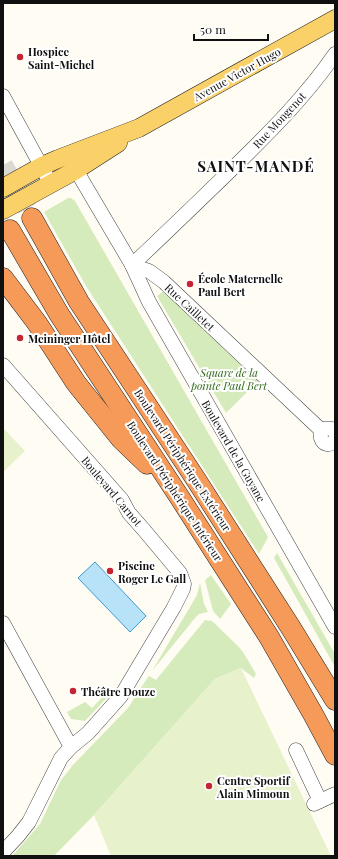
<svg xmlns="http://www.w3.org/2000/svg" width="338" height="859" font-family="'Playfair Display',serif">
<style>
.green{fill:#d6ebbb}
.pitch{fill:#e7f2cd}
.water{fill:#b7e2f7;stroke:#3c9bd0}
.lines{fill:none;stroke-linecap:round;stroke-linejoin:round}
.highway-tunnel{stroke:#dbd9d1;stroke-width:20;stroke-dasharray:20 10;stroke-linecap:butt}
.minor-casing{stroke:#434343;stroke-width:15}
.major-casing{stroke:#212121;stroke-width:19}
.highway-casing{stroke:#212121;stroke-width:21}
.minor{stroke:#fff;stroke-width:14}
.major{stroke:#fad068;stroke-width:18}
.highway{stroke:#f69a5a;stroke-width:20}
.poi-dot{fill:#c32533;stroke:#fff;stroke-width:1.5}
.labels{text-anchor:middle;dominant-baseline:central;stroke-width:4;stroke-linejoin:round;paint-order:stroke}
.poi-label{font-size:11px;font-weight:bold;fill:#101010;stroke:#fff;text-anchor:start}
.street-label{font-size:11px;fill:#101010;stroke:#fff}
.park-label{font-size:11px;font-style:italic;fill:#316a1e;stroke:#fff}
.district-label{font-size:15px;font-weight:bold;letter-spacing:1px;fill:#101010;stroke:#fff}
</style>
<rect width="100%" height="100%" fill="#fffcf3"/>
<!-- green -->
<g class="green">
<polygon points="68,198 71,198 75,201 268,537 259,554 86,286 44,212"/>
<polygon points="166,289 259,380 226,413 157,296"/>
<polygon points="277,553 335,654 335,667 274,558"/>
<polygon points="211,575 231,604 220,619 213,611 205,580"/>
<polygon points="200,583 204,604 208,612 199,614 195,618 152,671 197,595"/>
<polygon points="205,620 212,621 238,646 243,652 256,674 254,678 241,668 215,679 94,815 54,856 12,856 40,824 61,780 73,765 128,708 148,677 149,676 156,680"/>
<polygon points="111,688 114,690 85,721 71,719 67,712 85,702 92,708"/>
</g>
<!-- pitch -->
<g class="pitch">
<polygon points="3,428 25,451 3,472"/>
<polygon points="241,668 331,856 111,856 94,815 215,679"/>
</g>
<!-- water -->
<polygon class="water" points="95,562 146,616 130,632 78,578"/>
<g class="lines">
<!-- highway-tunnel -->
<polyline class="highway-tunnel" points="3,165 32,218"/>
<defs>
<g id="minor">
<polyline points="3,96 51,184"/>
<polyline points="75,161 77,166 76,170 132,265 149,302 335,627"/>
<path d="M 132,265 C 166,233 200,200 233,168 C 270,132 306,96 335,54"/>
<polyline points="132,265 149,271 164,282 322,431"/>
<polyline points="3,365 122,500 129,513 144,530 180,573 184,584 183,589 174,607 121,696 88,733 71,747 61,758 29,822 18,836 3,852"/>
<path d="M 335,433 L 332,429 C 312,424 322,455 335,440"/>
<polyline points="3,623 71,747"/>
<polyline points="296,750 320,801"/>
<polyline points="314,804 335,794"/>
</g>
<g id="major">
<polyline points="3,188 42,166 58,159 139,128 335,19"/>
<polyline points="3,210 76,170 118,143"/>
</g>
<g id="highway">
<polyline points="32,218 79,302 195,478 291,628 335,700"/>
<polyline points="10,230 59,314 180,498 269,637 313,714 335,755"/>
<polyline points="3,278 37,323 76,383 121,439 147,464"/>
</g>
</defs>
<!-- minor casing -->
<use href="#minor" class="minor-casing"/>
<!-- major casing -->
<use href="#major" class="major-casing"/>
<!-- highway casing -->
<use href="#highway" class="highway-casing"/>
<!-- minor -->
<use href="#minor" class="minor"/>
<!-- major -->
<use href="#major" class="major"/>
<!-- highway -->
<use href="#highway" class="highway"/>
</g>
<!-- markers -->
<g class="poi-dot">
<circle cx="20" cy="57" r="4"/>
<circle cx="190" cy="284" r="4"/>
<circle cx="20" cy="338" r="4"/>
<circle cx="110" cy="571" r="4"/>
<circle cx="73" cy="691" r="4"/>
<circle cx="209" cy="786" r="4"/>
</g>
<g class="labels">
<!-- poi labels -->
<g class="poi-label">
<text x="28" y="51">Hospice<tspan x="28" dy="13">Saint-Michel</tspan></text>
<text x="198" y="278">École Maternelle<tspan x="198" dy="13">Paul Bert</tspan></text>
<text x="28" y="338">Meininger Hôtel</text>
<text x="118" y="565">Piscine<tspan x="118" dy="13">Roger Le Gall</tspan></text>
<text x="81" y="691">Théâtre Douze</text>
<text x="217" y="780">Centre Sportif<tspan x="217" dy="13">Alain Mimoun</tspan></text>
</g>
<!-- street labels -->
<g class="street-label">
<text transform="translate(237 74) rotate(-29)">Avenue Victor Hugo</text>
<text transform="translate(279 120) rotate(-47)">Rue Mongenot</text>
<text transform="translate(190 307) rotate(43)">Rue Cailletet</text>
<text transform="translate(234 451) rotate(60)">Boulevard de la Guyane</text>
<text transform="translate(183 460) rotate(57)">Boulevard Périphérique Extérieur</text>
<text transform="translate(112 491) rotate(50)">Boulevard Carnot</text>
<text transform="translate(175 491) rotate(57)">Boulevard Périphérique Intérieur</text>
</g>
<!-- park labels -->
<g class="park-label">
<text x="229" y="372">Square de la<tspan x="229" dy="13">pointe Paul Bert</tspan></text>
</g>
<!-- district labels -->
<g class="district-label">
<text x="256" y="166">SAINT-MANDÉ</text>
</g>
</g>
<!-- border -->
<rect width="338" height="859" fill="none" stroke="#101010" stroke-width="8"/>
<!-- scale -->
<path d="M194 34v6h74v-6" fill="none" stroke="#101010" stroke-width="2"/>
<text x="200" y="34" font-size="12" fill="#101010" stroke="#ffffff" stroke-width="3" paint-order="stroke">50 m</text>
</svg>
